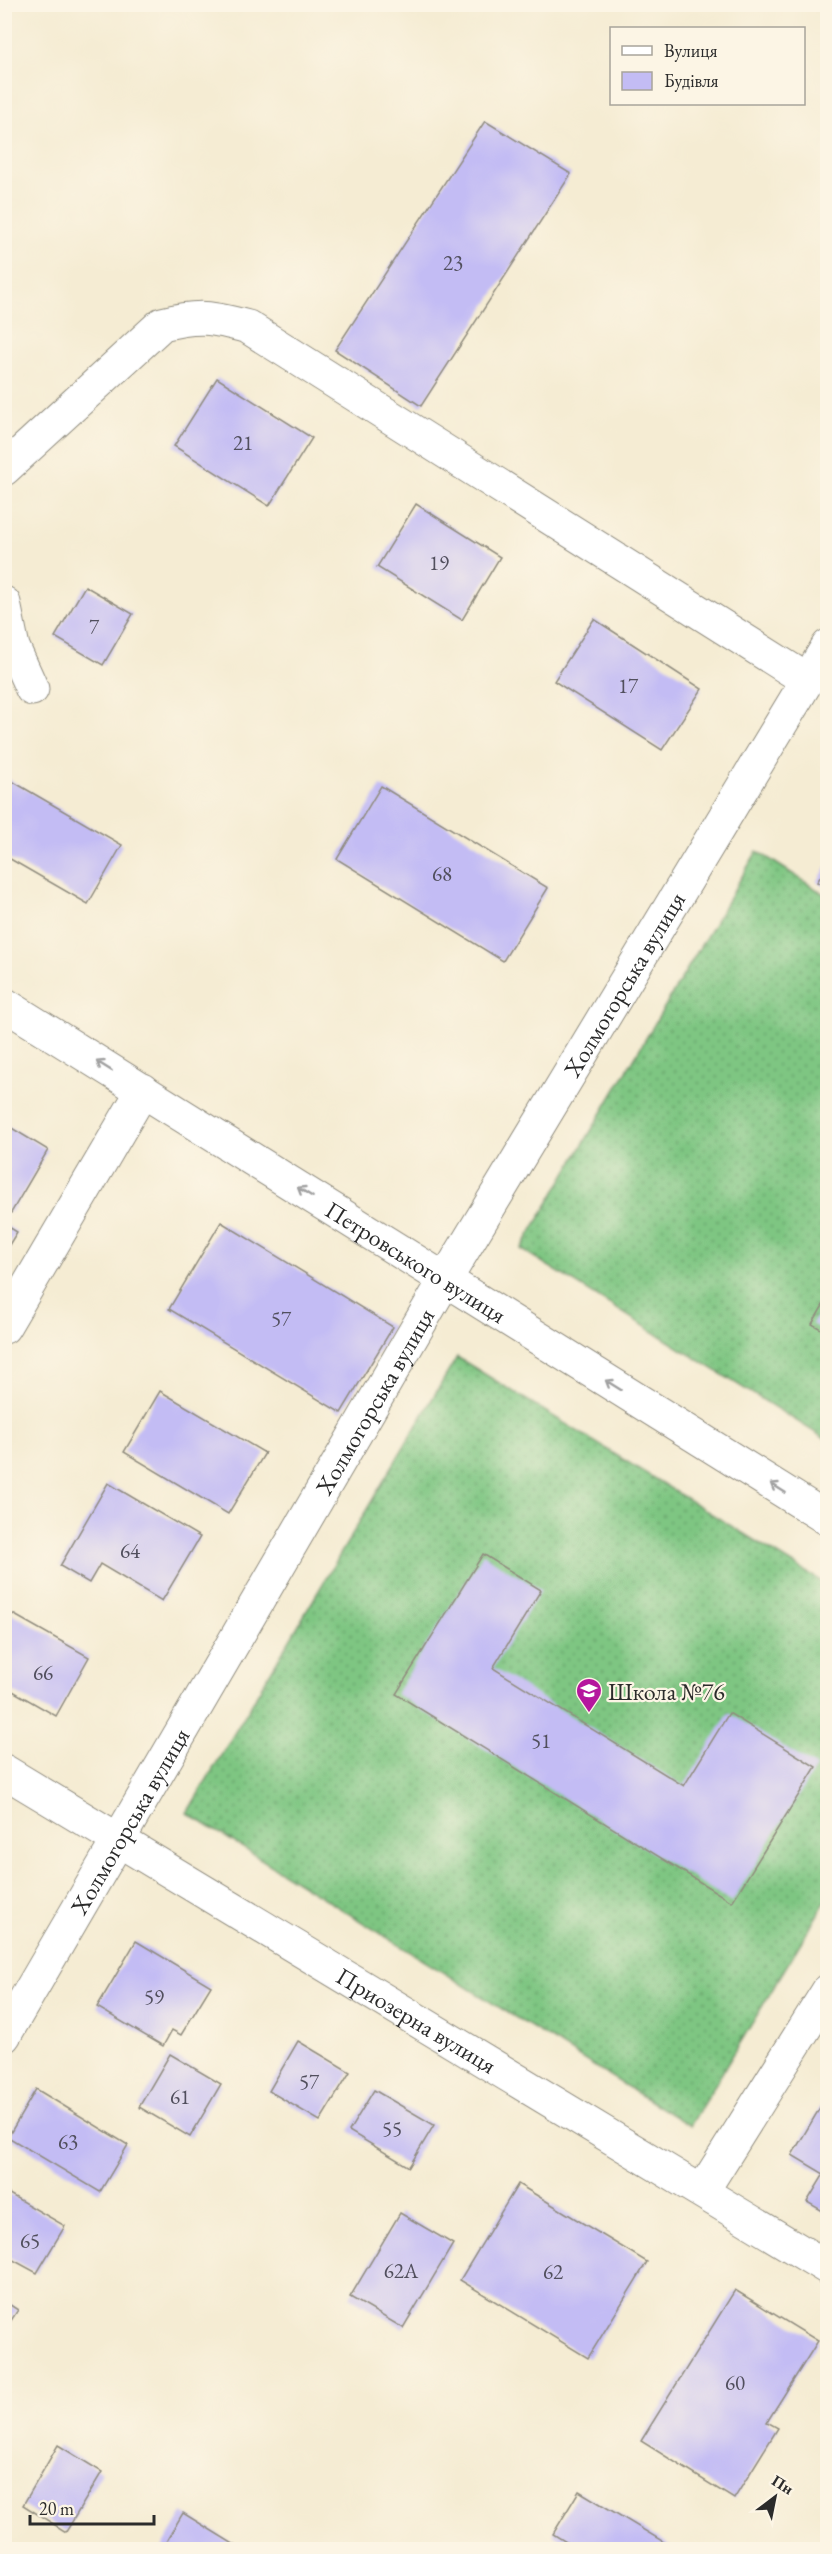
<svg xmlns="http://www.w3.org/2000/svg" width="832" height="2554" font-family="'EB Garamond',serif">
<style>
.garden{fill:url(#garden-dots);stroke:#547856;stroke-width:1.5}
.building{fill:#c3bcf4}
.lines{fill:none;stroke-linecap:round;stroke-linejoin:round}
.minor-casing{stroke:#908c7f;stroke-width:35}
.major-casing{stroke:#908c7f;stroke-width:35}
.minor{stroke:#fff;stroke-width:33}
.major{stroke:#fff;stroke-width:33}
.oneway{stroke:#a0a0a0}
.labels{text-anchor:middle;dominant-baseline:central;stroke-width:4.5;stroke-linejoin:round;paint-order:stroke}
.number-label{font-size:21px;fill:#514f5d}
.street-label{font-size:24px;fill:#2b2b2b;stroke:#fcf5e5}
.poi-label{font-size:24px;fill:#2b2b2b;stroke:#fcf5e5;text-anchor:start}
</style>
<defs>
<pattern id="garden-dots" width="8" height="8" patternUnits="userSpaceOnUse" patternTransform="scale(1.5)"><rect width="8" height="8" fill="#7ec682"/><path d="M2 2h.1M6 6h.1" fill="none" stroke="#67a16b" stroke-width="1.8" stroke-linecap="round"/></pattern>
</defs>
<rect width="100%" height="100%" fill="#fcf5e5"/>
<filter id="ink" filterUnits="userSpaceOnUse"><feTurbulence type="fractalNoise" baseFrequency=".0167" numOctaves="2"/><feDisplacementMap in="SourceGraphic" scale="12" xChannelSelector="R" yChannelSelector="G"/><feConvolveMatrix kernelMatrix="1 2 1 2 8 2 1 2 1" color-interpolation-filters="sRGB"/></filter>
<filter id="wash" filterUnits="userSpaceOnUse"><feTurbulence type="fractalNoise" baseFrequency=".008" numOctaves="4" result="noise"/><feDisplacementMap in="SourceGraphic" scale="24" xChannelSelector="R" yChannelSelector="G"/><feGaussianBlur stdDeviation="1.35" result="paint"/><feColorMatrix in="noise" values="0 0 0 0 0 0 0 0 0 0 0 0 0 0 0 0 0 1.4 0 .05"/><feComposite in="paint" operator="in"/></filter>
<g filter="url(#wash)">
<rect width="100%" height="100%" fill="#f5ecd3"/>
<!-- garden -->
<g class="garden">
<polygon points="757,851 827,896 827,1440 521,1249"/>
<polygon points="457,1357 827,1585 827,1899 690,2126 187,1813"/>
</g>
<g id="blocks">
<!-- building -->
<g class="building">
<polygon points="485,121 571,174 421,406 335,350"/>
<polygon points="217,378 312,438 269,506 174,446"/>
<polygon points="416,504 500,557 462,620 377,567"/>
<polygon points="85,586 133,614 103,665 55,637"/>
<polygon points="594,619 702,689 662,750 554,681"/>
<polygon points="5,777 122,845 88,904 5,856"/>
<polygon points="381,786 548,888 503,961 337,859"/>
<polygon points="828,865 828,889 817,882"/>
<polygon points="5,1124 48,1150 11,1213 5,1209"/>
<polygon points="221,1222 393,1327 341,1413 169,1309"/>
<polygon points="4,1224 17,1232 4,1253"/>
<polygon points="828,1297 828,1333 812,1324"/>
<polygon points="160,1391 265,1453 228,1514 124,1452"/>
<polygon points="108,1483 200,1537 162,1601 100,1564 89,1583 60,1566"/>
<polygon points="483,1554 541,1590 493,1668 684,1786 729,1713 816,1767 732,1902 396,1694"/>
<polygon points="4,1609 89,1657 56,1716 4,1686"/>
<polygon points="136,1941 211,1986 181,2035 172,2030 163,2046 97,2007"/>
<polygon points="298,2041 350,2072 320,2121 269,2091"/>
<polygon points="170,2054 221,2084 190,2137 139,2107"/>
<polygon points="36,2089 128,2145 100,2192 8,2137"/>
<polygon points="374,2090 434,2125 409,2167 349,2131"/>
<polygon points="828,2094 828,2214 807,2202 824,2174 792,2155"/>
<polygon points="518,2184 647,2262 588,2358 460,2280"/>
<polygon points="4,2191 65,2226 37,2273 4,2255"/>
<polygon points="400,2213 453,2244 403,2328 350,2297"/>
<polygon points="735,2290 818,2341 767,2422 778,2428 734,2499 641,2441"/>
<polygon points="4,2301 18,2310 4,2331"/>
<polygon points="58,2445 102,2472 66,2532 23,2505"/>
<polygon points="579,2491 677,2550 579,2550 553,2534"/>
<polygon points="183,2513 240,2548 239,2550 161,2550"/>
</g>
</g>
</g>
<g filter="url(#ink)">
<use href="#blocks" fill-opacity="0" stroke="#908c7f" stroke-width="1.5"/>
<g class="lines">
<defs>
<g id="minor">
<path d="M 4,469 L 162,324 C 198,315 212,317 248,327 L 807,680"/>
<polyline points="4,603 13,647 32,689"/>
<polyline points="4,1327 143,1090"/>
<path id="s1" d="M 4,1771 L 828,2268"/>
<path id="s2" d="M 4,2036 L 445,1280 L 828,646"/>
<polyline points="703,2190 828,1991"/>
</g>
<g id="major">
<path id="s3" d="M 4,1004 L 828,1519"/>
</g>
</defs>
<!-- minor casing -->
<use href="#minor" class="minor-casing"/>
<!-- major casing -->
<use href="#major" class="major-casing"/>
<!-- minor -->
<use href="#minor" class="minor"/>
<!-- major -->
<use href="#major" class="major"/>
</g>
<!-- one-way arrows -->
<defs><path id="oneway-shaft" d="M-6 0H5M1.5-3L5.5 0L1.5 3" fill="none" stroke-width="1.6" stroke-linecap="round" stroke-linejoin="round" transform="scale(1.5)"/></defs>
<g class="oneway">
<use href="#oneway-shaft" transform="translate(104 1066) rotate(-148)"/>
<use href="#oneway-shaft" transform="translate(305 1192) rotate(-148)"/>
<use href="#oneway-shaft" transform="translate(613 1385) rotate(-148)"/>
<use href="#oneway-shaft" transform="translate(778 1488) rotate(-148)"/>
</g>
</g>
<!-- icons -->
<defs>
<symbol id="school-pin" viewBox="-11 -11 22 30"><path d="M0 17L-7.5 6A9.5 9.5 0 1 1 7.5 6Z" fill="#b5179e" stroke="#fcf5e5"/><path d="M0-5L7-2L0 1L-7-2ZM-4 1L0 2.5L4 1V4Q0 6-4 4Z" fill="#fff"/></symbol>
</defs>
<g fill-rule="evenodd">
<use href="#school-pin" x="574" y="1676" width="30" height="40"/>
</g>
<g class="labels">
<!-- number labels -->
<g class="number-label">
<text x="453" y="262">23</text>
<text x="243" y="442">21</text>
<text x="439" y="562">19</text>
<text x="94" y="626">7</text>
<text x="628" y="685">17</text>
<text x="442" y="873">68</text>
<text x="281" y="1318">57</text>
<text x="130" y="1550">64</text>
<text x="43" y="1672">66</text>
<text x="541" y="1740">51</text>
<text x="154" y="1996">59</text>
<text x="309" y="2081">57</text>
<text x="180" y="2096">61</text>
<text x="392" y="2128">55</text>
<text x="68" y="2141">63</text>
<text x="30" y="2240">65</text>
<text x="401" y="2270">62А</text>
<text x="553" y="2271">62</text>
<text x="735" y="2382">60</text>
</g>
<!-- street labels -->
<g class="street-label">
<text stroke="none"><textPath href="#s2" startOffset="1221">Холмогорська вулиця</textPath></text>
<text stroke="none"><textPath href="#s3" startOffset="486">Петровського вулиця</textPath></text>
<text stroke="none"><textPath href="#s2" startOffset="735">Холмогорська вулиця</textPath></text>
<text stroke="none"><textPath href="#s2" startOffset="249">Холмогорська вулиця</textPath></text>
<text stroke="none"><textPath href="#s1" startOffset="482">Приозерна вулиця</textPath></text>
</g>
<!-- poi labels -->
<g class="poi-label">
<text x="608" y="1691">Школа №76</text>
</g>
</g>
<!-- margin -->
<rect width="832" height="2554" fill="none" stroke="#fcf5e5" stroke-width="24"/>
<!-- legend -->
<rect x="610" y="27" width="195" height="78" fill="#fcf5e5" stroke="#a8a49b" stroke-width="1.5"/>
<rect x="622" y="46" width="30" height="9" fill="#ffffff" stroke="#a8a49b" stroke-width="1.5"/>
<text x="664" y="57" font-size="18" fill="#2b2b2b">Вулиця</text>
<rect x="622" y="72" width="30" height="18" fill="#c3bcf4" stroke="#a8a49b" stroke-width="1.5"/>
<text x="664" y="87" font-size="18" fill="#2b2b2b">Будівля</text>
<!-- north arrow -->
<g transform="translate(775 2497) rotate(32)" stroke="#fcf5e5" stroke-width="4.5" paint-order="stroke">
<path d="M0-4.5L10 22L0 15L-10 22Z" fill="#2b2b2b"/>
<text y="-9" font-size="16" font-weight="bold" text-anchor="middle" fill="#2b2b2b">Пн</text>
</g>
<!-- scale -->
<path d="M30 2515v9h124v-9" fill="none" stroke="#2b2b2b" stroke-width="3"/>
<text x="39" y="2515" font-size="18" fill="#2b2b2b" stroke="#fcf5e5" stroke-width="4.5" paint-order="stroke">20 m</text>
</svg>
